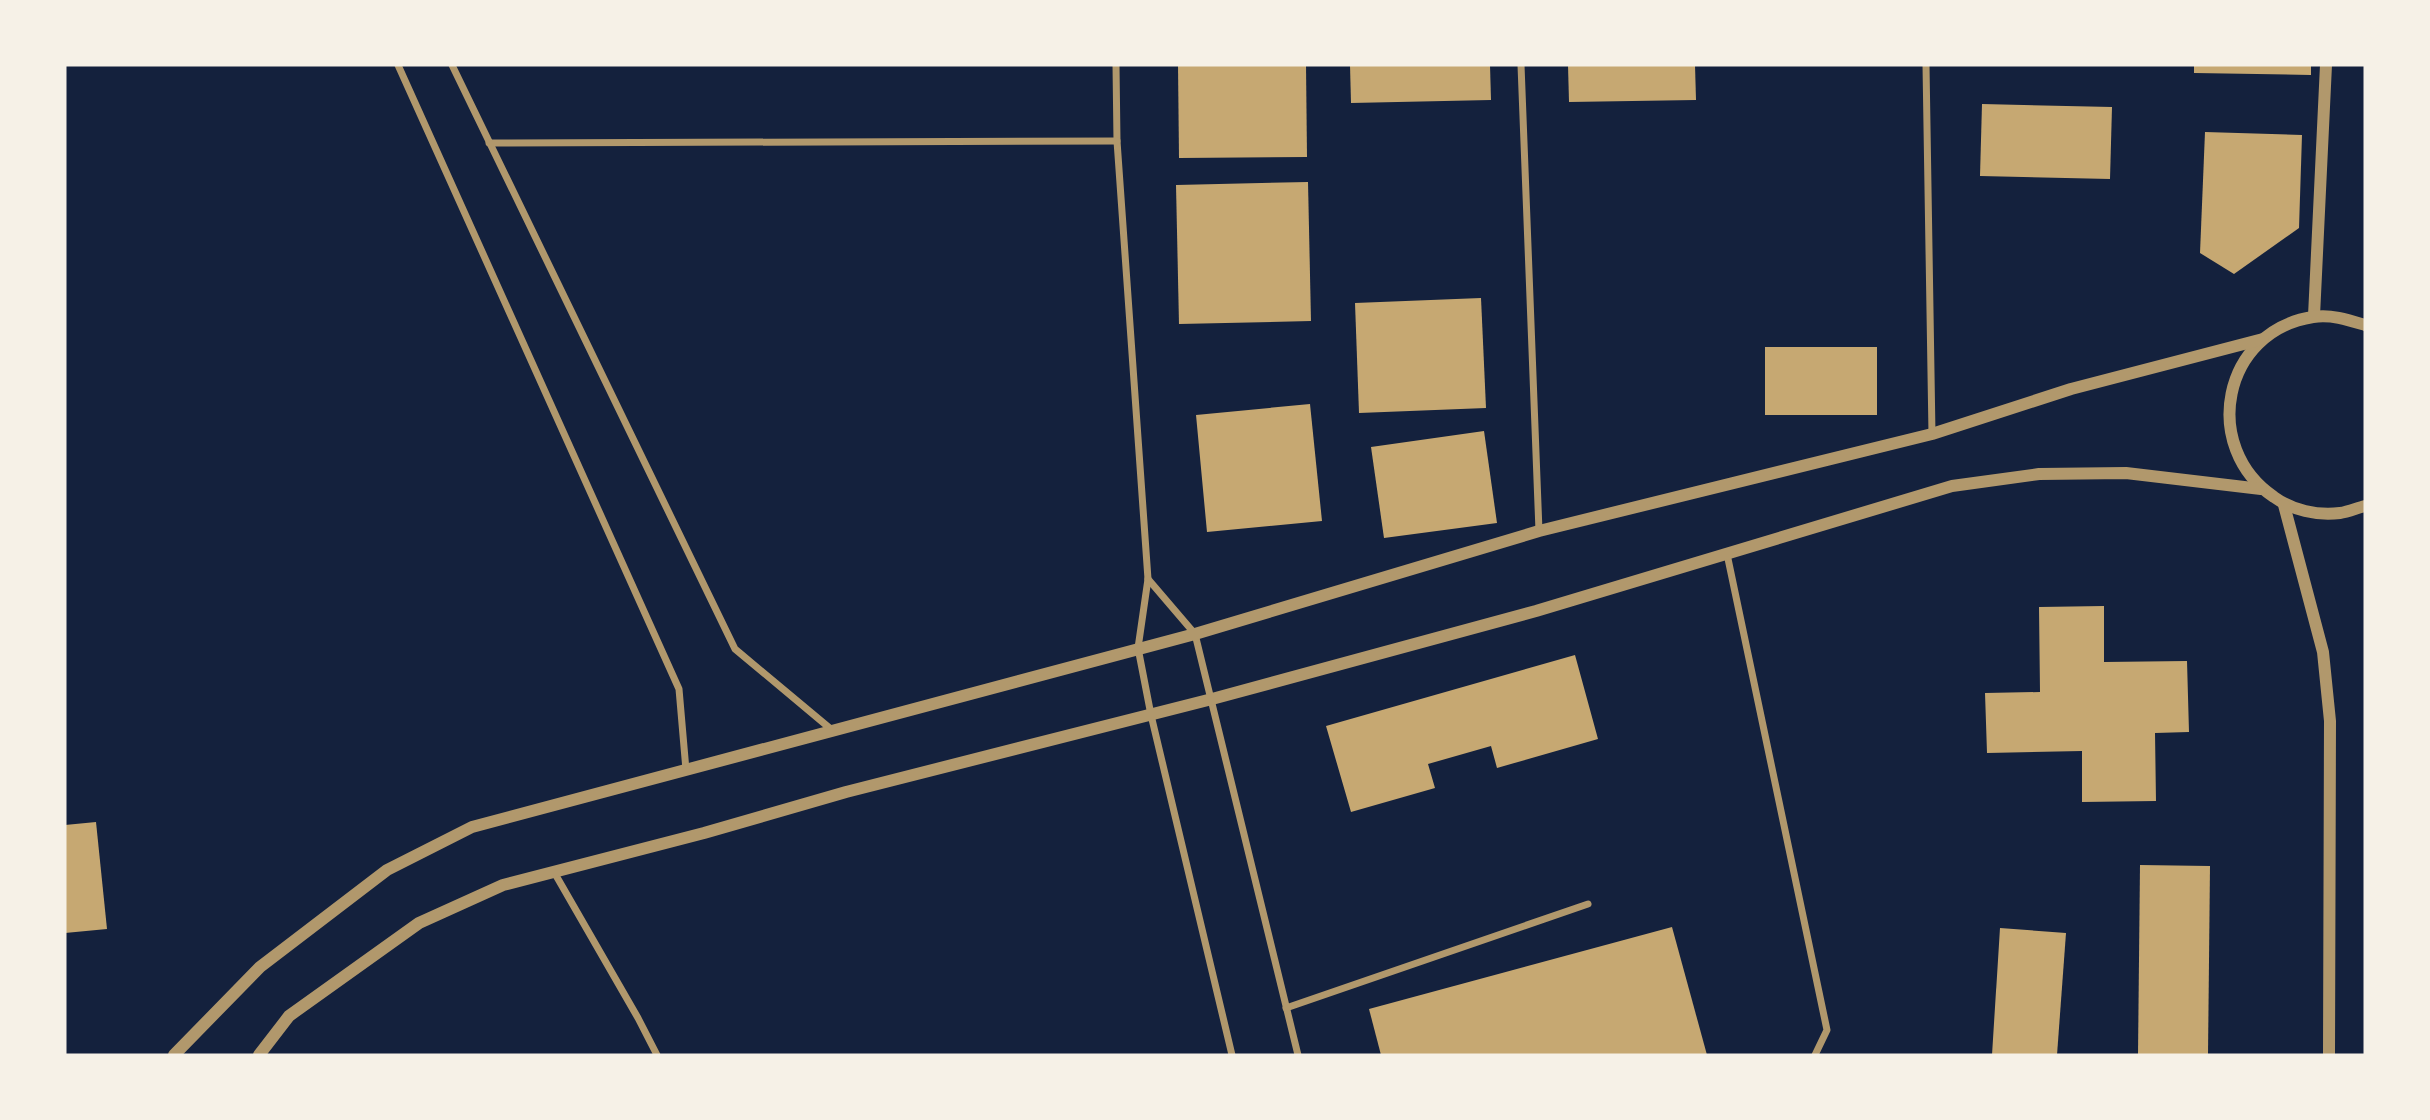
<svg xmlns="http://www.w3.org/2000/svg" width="2430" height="1120" font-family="Rubik,sans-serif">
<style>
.building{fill:#c6a872}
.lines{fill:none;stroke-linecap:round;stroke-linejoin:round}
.minor{stroke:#b1986c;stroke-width:7}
.tertiary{stroke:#b1986c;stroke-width:12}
</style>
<rect width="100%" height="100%" fill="#14213d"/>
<!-- building -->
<g class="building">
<polygon points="1178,65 1306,65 1307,157 1179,158"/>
<polygon points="1350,65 1490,65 1491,100 1351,103"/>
<polygon points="1568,65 1695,65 1696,100 1569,102"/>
<polygon points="2194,65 2311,65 2311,75 2194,73"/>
<polygon points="1982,104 2112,107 2110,179 1980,176"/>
<polygon points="2205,132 2302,135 2299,228 2234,274 2200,253"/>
<polygon points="1308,182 1311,321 1179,324 1176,185"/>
<polygon points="1481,298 1486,408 1359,413 1355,303"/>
<rect x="1765" y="347" width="112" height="68"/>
<polygon points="1310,404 1322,521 1207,532 1196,415"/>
<polygon points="1484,431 1497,523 1384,538 1371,447"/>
<polygon points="2104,606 2104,662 2187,661 2189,732 2155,733 2156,801 2082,802 2082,751 1987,753 1985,693 2040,692 2039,607"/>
<polygon points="1575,655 1598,739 1497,768 1491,746 1428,764 1435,788 1351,812 1326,726"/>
<polygon points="96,822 107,929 65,933 65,825"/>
<polygon points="2140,865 2210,866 2208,1055 2138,1055"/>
<polygon points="1672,927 1707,1055 1381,1055 1369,1009"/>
<polygon points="2000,928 2066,933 2057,1055 1992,1055"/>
</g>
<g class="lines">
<!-- minor -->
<g class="minor">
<polyline points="398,65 679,689 686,770"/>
<polyline points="452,65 735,649 832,730"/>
<polyline points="1116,65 1117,141 1148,579 1138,648 1151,715 1232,1055"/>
<polyline points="1521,65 1539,531"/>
<polyline points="1926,65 1932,434"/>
<polyline points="489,143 1117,141"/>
<polyline points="1727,554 1827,1030 1815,1055"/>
<polyline points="1148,579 1195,634 1298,1055"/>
<polyline points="554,872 638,1018 657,1055"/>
<polyline points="1286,1008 1588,904"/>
</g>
<!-- tertiary -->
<g class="tertiary">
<polyline points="2314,316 2326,65"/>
<path d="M 2365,325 C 2349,320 2331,314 2313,317 C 2222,331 2200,447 2274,497 C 2292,510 2317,516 2340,513 C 2348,512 2357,508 2365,506"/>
<polyline points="2284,505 2323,652 2330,721 2329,1055"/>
<polyline points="174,1055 260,967 387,870 472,827 1195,634 1539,531 1932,434 2071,389 2263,339"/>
<polyline points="259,1055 289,1016 419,923 503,885 704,833 846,792 1212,699 1536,611 1952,486 2039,474 2126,473 2261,489"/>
</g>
</g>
<!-- border -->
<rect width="2430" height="1120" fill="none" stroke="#f6f1e7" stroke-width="133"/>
</svg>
